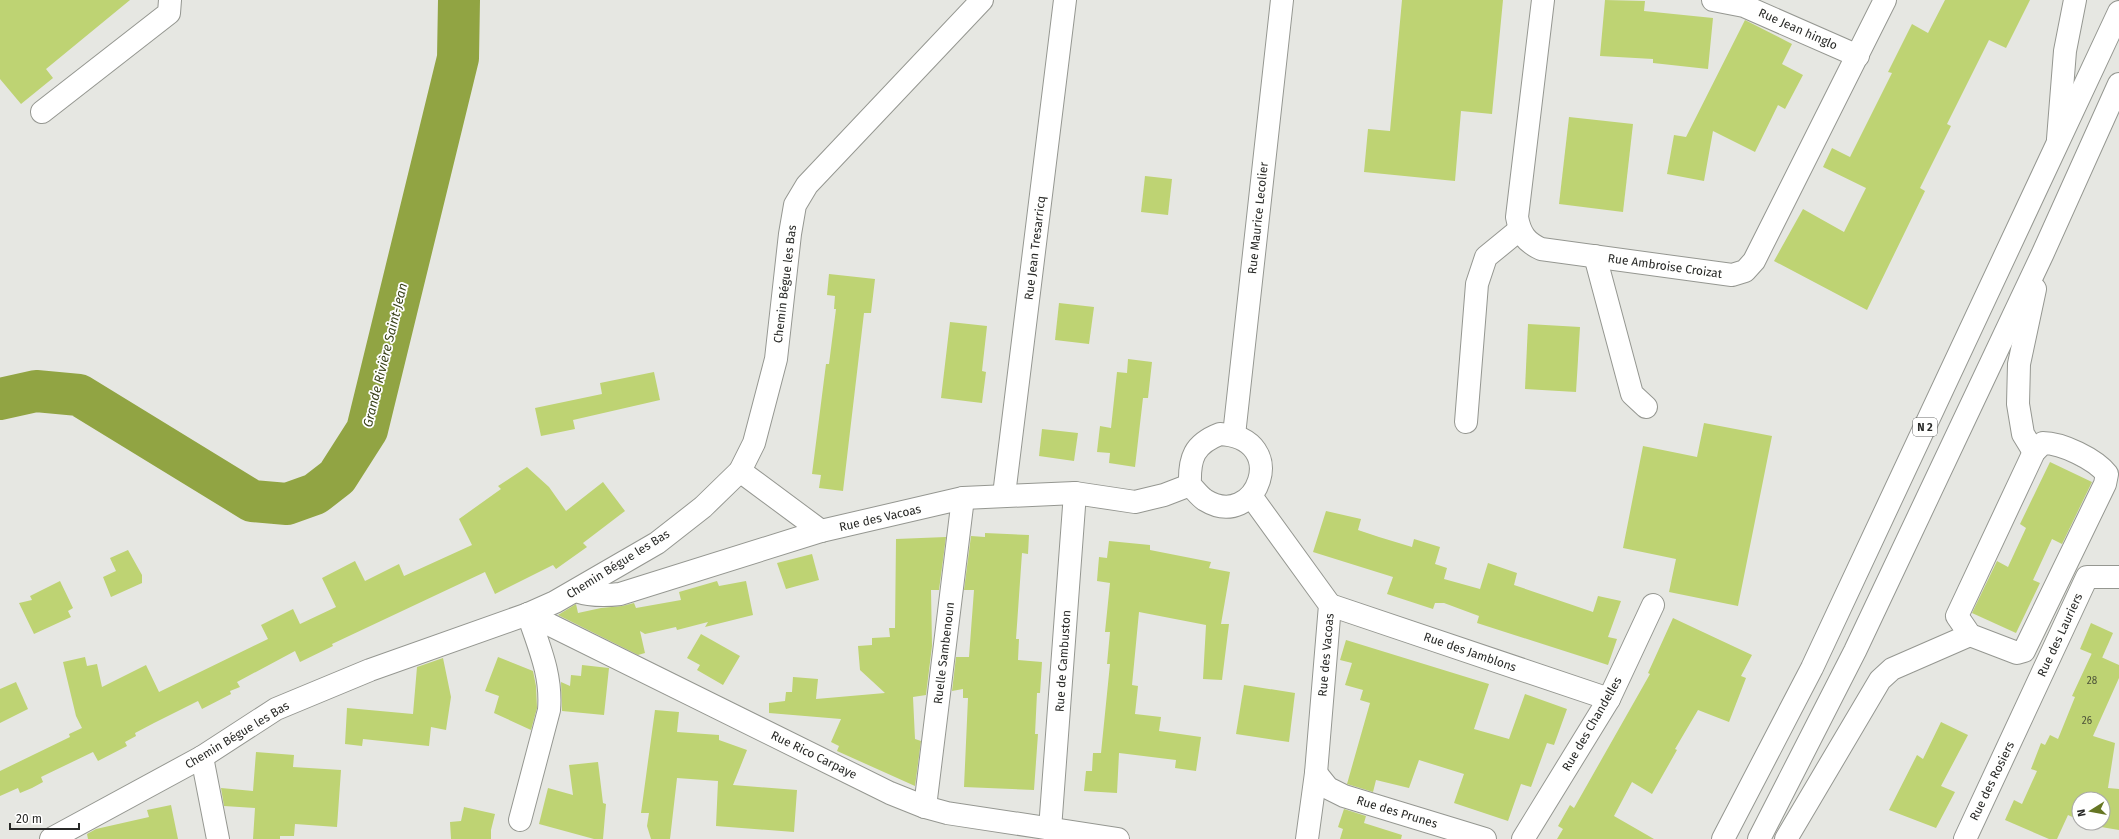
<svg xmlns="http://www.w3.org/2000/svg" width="2119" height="839" font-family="'Fira Sans',sans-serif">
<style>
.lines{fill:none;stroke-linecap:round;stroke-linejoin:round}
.river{stroke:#91a443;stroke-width:42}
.building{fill:#bed373}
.minor-casing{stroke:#959791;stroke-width:24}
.highway-casing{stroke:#959791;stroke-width:24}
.minor{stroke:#fff;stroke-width:22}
.highway{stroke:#fff;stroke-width:22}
.labels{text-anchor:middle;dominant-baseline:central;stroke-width:3.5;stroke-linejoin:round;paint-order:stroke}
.number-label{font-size:10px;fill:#4e543a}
.shield{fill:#fffffe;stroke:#686968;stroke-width:1}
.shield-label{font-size:11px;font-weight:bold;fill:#282927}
.street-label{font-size:12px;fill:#282927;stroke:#fffffe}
.water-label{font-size:13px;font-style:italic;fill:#3a421a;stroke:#fffffe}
</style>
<rect width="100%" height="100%" fill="#e6e7e2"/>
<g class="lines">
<!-- river -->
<polyline class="river" points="0,399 36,391 79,395 252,501 287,504 315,494 337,477 367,430 458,58 459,0"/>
</g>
<!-- building -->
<g class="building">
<polygon points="0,0 130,0 46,69 53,78 21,104 0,79"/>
<polygon points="1402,0 1503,0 1492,114 1461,111 1455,181 1364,172 1368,129 1390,131"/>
<polygon points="1605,0 1645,1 1644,11 1713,18 1708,69 1653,63 1653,59 1600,56"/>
<polygon points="1945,0 2030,0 2006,48 1989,40 1947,124 1951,126 1920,188 1925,191 1867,310 1774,261 1803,209 1844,232 1866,188 1823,167 1832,148 1850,157 1892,73 1888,72 1912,24 1928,33"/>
<polygon points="1745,20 1792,44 1782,64 1803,75 1785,109 1778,105 1755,152 1713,131 1704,181 1667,174 1674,135 1686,137"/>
<polygon points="1569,117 1633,124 1623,212 1559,204"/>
<polygon points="1145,176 1172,179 1168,215 1141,212"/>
<polygon points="829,274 875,279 871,313 864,313 843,491 819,488 821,475 812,474 826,364 829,364 836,309 834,309 835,296 827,295"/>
<polygon points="1059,303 1094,307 1089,344 1055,340"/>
<polygon points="950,322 987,326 982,371 986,372 982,403 941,398"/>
<polygon points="1528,324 1580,327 1576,392 1525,389"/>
<polygon points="1128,359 1152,362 1148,398 1143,398 1135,467 1109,463 1110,453 1097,452 1100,426 1111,428 1117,372 1127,373"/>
<polygon points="654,372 660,400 573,420 575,429 541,436 535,408 602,394 600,383"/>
<polygon points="1704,423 1772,436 1738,606 1669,592 1676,559 1623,548 1643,446 1697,457"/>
<polygon points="1042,429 1078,433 1074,461 1039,456"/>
<polygon points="2050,462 2092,482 2062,544 2052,539 2033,580 2040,583 2016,633 1972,613 1997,561 2008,567 2026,528 2020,524"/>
<polygon points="527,467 549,487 566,511 603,482 625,511 583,543 587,547 556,569 553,565 495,594 485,572 332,644 333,646 300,662 295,651 237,682 240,687 230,691 231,694 202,709 198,701 154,723 135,733 136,736 125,742 127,746 98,761 93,752 41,777 43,782 32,788 20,793 18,788 0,796 0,771 70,737 69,734 82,728 76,716 63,662 85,657 87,666 97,664 102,687 146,665 159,692 268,639 261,625 293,609 300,624 336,607 322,578 355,561 365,581 399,564 404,576 472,545 459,519 501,489 498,486"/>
<polygon points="1326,511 1361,519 1358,530 1379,537 1412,547 1414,539 1440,547 1435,564 1447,568 1444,579 1480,589 1488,563 1517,573 1514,585 1593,612 1598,596 1621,601 1608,637 1617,639 1608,665 1477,623 1479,616 1444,603 1435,603 1433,609 1387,594 1393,577 1313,552"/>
<polygon points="985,533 1029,535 1028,554 1022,553 1016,639 1019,639 1018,660 1042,662 1040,693 1037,693 1035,734 1038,734 1034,790 964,787 968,698 963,698 963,689 952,691 956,657 969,657 974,590 964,590 971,536 985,537"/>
<polygon points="946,537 939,590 931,590 932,646 926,695 913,697 915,739 921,741 915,786 837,751 839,746 831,742 841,719 769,713 769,703 785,701 786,692 792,692 793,677 818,679 816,699 885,693 860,670 858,646 872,645 872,638 890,637 889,628 895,628 896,539"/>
<polygon points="1109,541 1150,545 1150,550 1211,562 1209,568 1230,572 1221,624 1229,624 1222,680 1203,679 1206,625 1139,612 1132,685 1138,686 1135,714 1161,717 1159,731 1201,737 1196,771 1175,768 1176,760 1119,753 1117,793 1084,791 1086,771 1092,771 1093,753 1101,753 1110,664 1107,664 1110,632 1105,632 1110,583 1097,581 1099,557 1107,558"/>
<polygon points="128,550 142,575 142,583 111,597 103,577 116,571 110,558"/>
<polygon points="812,554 819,580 786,589 777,563"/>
<polygon points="60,581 73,608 68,611 71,617 34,634 19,603 32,600 30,596"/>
<polygon points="717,581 719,586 746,581 753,615 705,627 708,622 677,630 676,627 645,634 640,631 645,653 638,655 558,615 576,604 578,613 601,608 622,606 634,603 636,608 681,600 679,592"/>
<polygon points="1673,618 1752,655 1741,676 1746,678 1729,722 1698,710 1675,749 1677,750 1652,794 1632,782 1614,816 1654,839 1557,839 1563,829 1558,826 1570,805 1574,808 1650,674 1648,673"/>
<polygon points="2091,623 2113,633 2102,658 2080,649"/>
<polygon points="701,634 740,656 723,685 697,670 700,665 687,658"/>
<polygon points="1346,640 1489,684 1474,729 1509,739 1525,694 1567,709 1554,745 1547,743 1531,787 1521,784 1508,821 1454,803 1464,774 1419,760 1409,788 1376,780 1373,792 1347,784 1370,703 1360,700 1363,690 1345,685 1352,663 1340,660"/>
<polygon points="2092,653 2119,665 2119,678 2093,736 2115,743 2108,788 2119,789 2119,830 2095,826 2087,823 2103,823 2103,799 2079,799 2079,820 2068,815 2057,839 2049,839 2005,820 2014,800 2022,804 2037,771 2031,769 2041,743 2045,745 2050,735 2058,739 2075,697 2072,696"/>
<polygon points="498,657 533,671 536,686 537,708 531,730 494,713 499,696 485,691"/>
<polygon points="443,658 451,697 446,730 431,727 429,746 363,739 362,746 345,744 347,708 413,714 417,667"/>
<polygon points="582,665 609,668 604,715 562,711 561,682 570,686 571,675 581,676"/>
<polygon points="16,682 28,709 0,723 0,689"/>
<polygon points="1244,685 1295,693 1289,742 1236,734"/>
<polygon points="655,710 679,712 677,732 719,735 719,740 747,750 733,785 797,790 794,832 716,826 718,781 677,778 670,839 651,839 647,826 649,813 641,813"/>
<polygon points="1941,722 1968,735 1941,786 1955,792 1936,828 1889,810 1917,755 1923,759"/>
<polygon points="256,752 294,755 293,767 341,770 337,827 295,824 294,836 280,836 280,839 253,839 255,808 224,806 221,788 253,791"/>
<polygon points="598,762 603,803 606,804 603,839 594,839 539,824 548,788 573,795 569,765"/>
<polygon points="171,805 178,839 88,839 87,834 96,829 149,817 147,810"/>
<polygon points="464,807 495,814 491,830 491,839 451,839 450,822 461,821"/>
<polygon points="1344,809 1366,816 1364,823 1402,835 1401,839 1340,839 1343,829 1338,827"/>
</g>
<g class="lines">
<defs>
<g id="minor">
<path d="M 1543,0 L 1517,217 C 1520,234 1526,242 1541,249 L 1732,275 L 1745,271 L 1754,261 L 1885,0"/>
<polyline points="1713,0 1744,6 1858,56"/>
<polyline points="42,112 169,13 170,0"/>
<polyline points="2058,139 2065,51 2075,0"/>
<polyline points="1595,256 1632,394 1646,407"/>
<polyline points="1466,422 1477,284 1486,257 1519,230"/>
<path d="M 1220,434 C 1292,438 1257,532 1205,500 C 1199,496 1195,490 1190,485 C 1189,458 1194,444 1220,434 Z"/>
<polyline points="1234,435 1282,0"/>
<path d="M 2043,443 C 2062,443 2095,459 2107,474 L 2105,484 L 2024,651 L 2017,653 L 1970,635 L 1957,616 L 2034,452 Z"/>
<polyline points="740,471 821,531"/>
<polyline points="1004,495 1065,0"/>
<polyline points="1251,496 1330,605 1316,773 1307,839"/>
<path d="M 576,591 C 591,596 604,596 620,594 L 821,531 L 963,498 L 1075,493 L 1135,502 L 1164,495 L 1190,485"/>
<polyline points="1330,605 1609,699"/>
<polyline points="528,614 890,793 925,807 947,813 1118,839"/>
<polyline points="202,757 218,839"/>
<polyline points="1316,773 1328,788 1344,796 1485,839"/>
<polyline points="925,807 963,498"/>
<path d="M 520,820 L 549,710 C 552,675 539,647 528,614"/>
<polyline points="1050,829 1075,493"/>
<polyline points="51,839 202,757 276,709 370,670 528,614 555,602 657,543 703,507 740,471 754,443 776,359 790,234 795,205 807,185 982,0"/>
<polyline points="1523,839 1609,699 1653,605"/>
<polyline points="1965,839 2087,577 2119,577"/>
</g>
<g id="highway">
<polyline points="2034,452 2023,434 2018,404 2019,364 2035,289"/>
<polyline points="1723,839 1812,668 2119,12"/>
<polyline points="1759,839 1855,651 2043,253 2119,84"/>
<polyline points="1786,839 1880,680 1892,669 1970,635"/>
</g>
</defs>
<!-- minor casing -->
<use href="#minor" class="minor-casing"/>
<!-- highway casing -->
<use href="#highway" class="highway-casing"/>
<!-- minor -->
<use href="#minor" class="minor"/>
<!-- highway -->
<use href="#highway" class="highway"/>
</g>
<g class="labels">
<!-- number labels -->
<g class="number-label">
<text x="2092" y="681">28</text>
<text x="2087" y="721">26</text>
</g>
<!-- shield labels -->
<rect class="shield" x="1913" y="418" width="24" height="18" rx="3"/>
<g class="shield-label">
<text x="1925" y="427">N 2</text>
</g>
<!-- street labels -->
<g class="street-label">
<text transform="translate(1798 29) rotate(24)">Rue Jean hinglo</text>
<text transform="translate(1258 218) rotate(-84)">Rue Maurice Lecolier</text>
<text transform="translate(1035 248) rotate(-83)">Rue Jean Tresarricq</text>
<text transform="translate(1665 266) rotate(8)">Rue Ambroise Croizat</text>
<text transform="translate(785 284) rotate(-83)">Chemin Bégue les Bas</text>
<text transform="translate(880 518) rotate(-13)">Rue des Vacoas</text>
<text transform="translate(618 564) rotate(-32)">Chemin Bégue les Bas</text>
<text transform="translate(2060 635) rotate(-65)">Rue des Lauriers</text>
<text transform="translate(1470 652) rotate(19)">Rue des Jamblons</text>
<text transform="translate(944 653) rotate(-83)">Ruelle Sambenoun</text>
<text transform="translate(1326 655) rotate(-85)">Rue des Vacoas</text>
<text transform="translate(1063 661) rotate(-86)">Rue de Cambuston</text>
<text transform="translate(1592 724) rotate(-60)">Rue des Chandelles</text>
<text transform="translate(237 735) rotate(-31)">Chemin Bégue les Bas</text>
<text transform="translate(814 755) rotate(26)">Rue Rico Carpaye</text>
<text transform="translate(1992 781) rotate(-64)">Rue des Rosiers</text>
<text transform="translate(1397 812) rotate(17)">Rue des Prunes</text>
</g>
<!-- water labels -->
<g class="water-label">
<text transform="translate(385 355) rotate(-76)">Grande Rivière Saint-Jean</text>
</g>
</g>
<!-- north arrow -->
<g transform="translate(2091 811) rotate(259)"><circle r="19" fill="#fffffe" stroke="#a9a9a8"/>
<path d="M0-3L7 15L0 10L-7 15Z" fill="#667623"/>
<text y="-6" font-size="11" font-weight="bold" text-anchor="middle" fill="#282927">N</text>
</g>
<!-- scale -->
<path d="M10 823v6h69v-6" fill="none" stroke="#282927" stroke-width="2"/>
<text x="16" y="823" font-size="12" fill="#282927" stroke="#fffffe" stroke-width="3" paint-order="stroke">20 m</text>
</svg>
